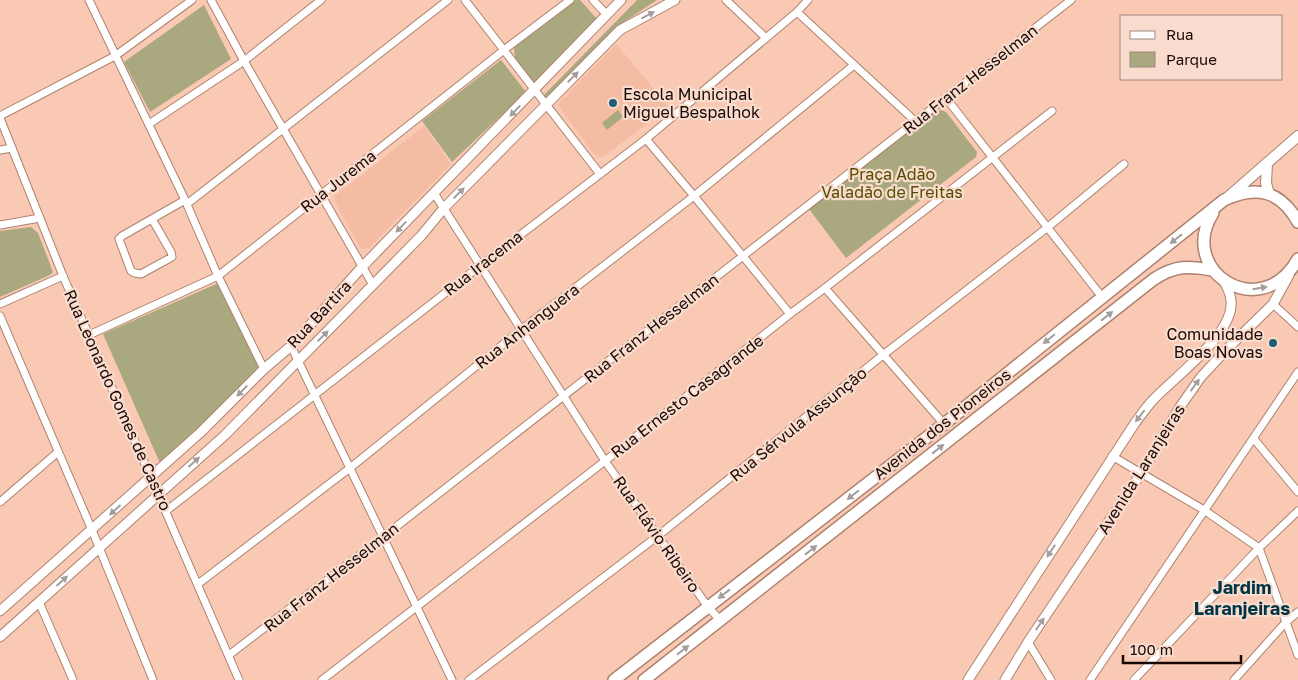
<svg xmlns="http://www.w3.org/2000/svg" width="1298" height="680" font-family="'Golos Text',sans-serif">
<style>
.built{fill:#f3bca3}
.green{fill:#a9a87e}
.lines{fill:none;stroke-linecap:round;stroke-linejoin:round}
.minor-casing{stroke:#ae826e;stroke-width:9}
.tertiary-casing{stroke:#ae826e;stroke-width:11}
.secondary-casing{stroke:#ae826e;stroke-width:12}
.primary-casing{stroke:#ae826e;stroke-width:14}
.minor{stroke:#fff;stroke-width:7}
.tertiary{stroke:#fff;stroke-width:9}
.secondary{stroke:#fff;stroke-width:10}
.primary{stroke:#fff;stroke-width:11}
.oneway{fill:#a39d9b}
.poi-dot{fill:#1f5d74;stroke:#f9dcce;stroke-width:2}
.labels{text-anchor:middle;dominant-baseline:central;stroke-width:4.5;stroke-linejoin:round;paint-order:stroke}
.street-label{font-size:16px;fill:#190904;stroke:#f9dcce}
.poi-label{font-size:16px;fill:#190904;stroke:#f9dcce;text-anchor:start}
.park-label{font-size:16px;fill:#534f01;stroke:#f9dcce}
.neighbourhood-label{font-size:18px;font-weight:bold;fill:#003546;stroke:#f9dcce}
</style>
<rect width="100%" height="100%" fill="#fac9b4"/>
<!-- built -->
<g class="built">
<polygon points="616,44 669,107 607,154 600,157 593,153 558,105 563,98 567,97 569,92"/>
<polygon points="424,126 451,164 369,248 363,249 360,247 335,202 335,196"/>
</g>
<!-- green -->
<g class="green">
<polygon points="575,0 580,0 597,19 535,84 515,59 514,47"/>
<polygon points="637,0 657,0 619,25 546,98 544,95"/>
<polygon points="204,5 231,59 150,112 124,62"/>
<polygon points="501,60 526,92 452,162 422,121"/>
<polygon points="618,110 623,117 607,130 602,123"/>
<polygon points="941,110 946,112 977,152 976,157 846,258 809,209 931,113"/>
<polygon points="31,227 38,233 53,272 50,275 0,297 0,231"/>
<polygon points="223,281 261,368 160,463 103,334"/>
</g>
<g class="lines">
<defs>
<g id="minor">
<polyline points="89,0 185,200 218,276 264,369"/>
<polyline points="211,0 244,61 373,285"/>
<polyline points="465,0 600,174"/>
<polyline points="593,0 607,15"/>
<polyline points="726,0 766,38"/>
<polyline points="797,12 915,121"/>
<polyline points="946,98 1102,297"/>
<polyline points="0,116 115,56 192,0"/>
<polyline points="0,118 63,276 239,680"/>
<polyline points="149,124 244,61 321,0"/>
<polyline points="646,139 694,196 790,314"/>
<polyline points="0,150 12,148"/>
<polyline points="434,193 605,461 708,607 721,621"/>
<polyline points="187,204 448,0"/>
<polyline points="152,219 171,252 172,257 141,274 135,273 131,271 119,239 122,236 185,200"/>
<polyline points="0,225 40,218"/>
<polyline points="825,288 944,424"/>
<polyline points="0,304 63,276"/>
<polyline points="1273,304 1298,327"/>
<polyline points="0,316 92,530 153,680"/>
<polyline points="89,335 218,276 504,50 570,0"/>
<polyline points="291,346 452,680"/>
<polyline points="1254,439 1298,492"/>
<polyline points="1112,456 1204,510 1259,548 1298,655"/>
<polyline points="0,502 58,452"/>
<polyline points="166,511 481,265 646,139 797,12 808,0"/>
<polyline points="198,584 350,468 522,329 694,196 854,65"/>
<polyline points="39,602 73,680"/>
<polyline points="1028,642 1051,680"/>
<polyline points="229,655 383,537 1071,0"/>
<polyline points="322,680 605,461 790,314 825,288 1052,111"/>
<polyline points="469,680 659,535 883,355 1048,227 1124,164"/>
<polyline points="1090,680 1298,372"/>
<polyline points="1134,680 1259,548 1298,511"/>
<polyline points="1234,680 1286,622 1298,612"/>
</g>
<g id="tertiary">
<polyline points="0,611 201,432 264,369 291,346 363,266 621,0"/>
<polyline points="0,637 225,435 421,236 444,208 620,30 675,0"/>
<path d="M 968,680 L 1135,423 C 1141,415 1147,406 1154,399 C 1175,377 1229,337 1231,306 C 1232,297 1228,289 1224,281"/>
<polyline points="1005,680 1028,642 1142,472 1180,407 1201,377 1227,349 1273,304 1289,275"/>
</g>
<g id="secondary">
<polyline points="1267,163 1266,183 1269,194"/>
<polyline points="1227,198 1298,136"/>
</g>
<g id="primary">
<path d="M 1213,213 C 1176,271 1261,325 1298,259"/>
<path d="M 614,680 L 944,424 L 1224,200 C 1256,185 1280,190 1298,222"/>
<path d="M 644,680 L 1154,279 C 1176,265 1187,266 1213,270"/>
</g>
</defs>
<!-- minor casing -->
<use href="#minor" class="minor-casing"/>
<!-- tertiary casing -->
<use href="#tertiary" class="tertiary-casing"/>
<!-- secondary casing -->
<use href="#secondary" class="secondary-casing"/>
<!-- primary casing -->
<use href="#primary" class="primary-casing"/>
<!-- minor -->
<use href="#minor" class="minor"/>
<!-- tertiary -->
<use href="#tertiary" class="tertiary"/>
<!-- secondary -->
<use href="#secondary" class="secondary"/>
<!-- primary -->
<use href="#primary" class="primary"/>
</g>
<!-- one-way arrows -->
<defs><path id="oneway-solid" d="M-6-.8H1V-3.2L6.5 0L1 3.2V.8H-6Z" transform="scale(1.25)"/></defs>
<g class="oneway">
<use href="#oneway-solid" transform="translate(648 15) rotate(-28)"/>
<use href="#oneway-solid" transform="translate(573 77) rotate(-45)"/>
<use href="#oneway-solid" transform="translate(515 111) rotate(134)"/>
<use href="#oneway-solid" transform="translate(459 193) rotate(-45)"/>
<use href="#oneway-solid" transform="translate(401 227) rotate(134)"/>
<use href="#oneway-solid" transform="translate(1176 239) rotate(142)"/>
<use href="#oneway-solid" transform="translate(1260 288) rotate(-9)"/>
<use href="#oneway-solid" transform="translate(1107 316) rotate(-38)"/>
<use href="#oneway-solid" transform="translate(323 336) rotate(-45)"/>
<use href="#oneway-solid" transform="translate(1049 339) rotate(141)"/>
<use href="#oneway-solid" transform="translate(1195 385) rotate(-54)"/>
<use href="#oneway-solid" transform="translate(242 391) rotate(134)"/>
<use href="#oneway-solid" transform="translate(1140 416) rotate(128)"/>
<use href="#oneway-solid" transform="translate(938 449) rotate(-38)"/>
<use href="#oneway-solid" transform="translate(194 462) rotate(-42)"/>
<use href="#oneway-solid" transform="translate(853 495) rotate(142)"/>
<use href="#oneway-solid" transform="translate(115 510) rotate(138)"/>
<use href="#oneway-solid" transform="translate(811 550) rotate(-38)"/>
<use href="#oneway-solid" transform="translate(1051 551) rotate(123)"/>
<use href="#oneway-solid" transform="translate(62 581) rotate(-42)"/>
<use href="#oneway-solid" transform="translate(724 594) rotate(142)"/>
<use href="#oneway-solid" transform="translate(1040 624) rotate(-56)"/>
<use href="#oneway-solid" transform="translate(683 650) rotate(-38)"/>
</g>
<!-- markers -->
<g class="poi-dot">
<circle cx="613" cy="103" r="5"/>
<circle cx="1273" cy="343" r="5"/>
</g>
<g class="labels">
<!-- street labels -->
<g class="street-label">
<text transform="translate(970 79) rotate(-38)">Rua Franz Hesselman</text>
<text transform="translate(338 181) rotate(-38)">Rua Jurema</text>
<text transform="translate(483 263) rotate(-38)">Rua Iracema</text>
<text transform="translate(319 314) rotate(-47)">Rua Bartira</text>
<text transform="translate(527 326) rotate(-38)">Rua Anhanguera</text>
<text transform="translate(651 328) rotate(-38)">Rua Franz Hesselman</text>
<text transform="translate(687 396) rotate(-38)">Rua Ernesto Casagrande</text>
<text transform="translate(118 400) rotate(66)">Rua Leonardo Gomes de Castro</text>
<text transform="translate(798 424) rotate(-39)">Rua Sérvula Assunção</text>
<text transform="translate(942 424) rotate(-38)">Avenida dos Pioneiros</text>
<text transform="translate(1141 469) rotate(-58)">Avenida Laranjeiras</text>
<text transform="translate(657 534) rotate(55)">Rua Flávio Ribeiro</text>
<text transform="translate(331 577) rotate(-38)">Rua Franz Hesselman</text>
</g>
<!-- poi labels -->
<g class="poi-label">
<text x="623" y="94">Escola Municipal<tspan x="623" dy="18">Miguel Bespalhok</tspan></text>
<text x="1263" y="334" text-anchor="end">Comunidade<tspan x="1263" dy="18">Boas Novas</tspan></text>
</g>
<!-- park labels -->
<g class="park-label">
<text x="892" y="174">Praça Adão<tspan x="892" dy="18">Valadão de Freitas</tspan></text>
</g>
<!-- neighbourhood labels -->
<g class="neighbourhood-label">
<text x="1242" y="587">Jardim<tspan x="1242" dy="21">Laranjeiras</tspan></text>
</g>
</g>
<!-- legend -->
<rect x="1120" y="15" width="162" height="65" fill="#f9dcce" stroke="#9f887d"/>
<rect x="1130" y="31" width="25" height="8" fill="#ffffff" stroke="#9f887d"/>
<text x="1166" y="40" font-size="15" fill="#190904">Rua</text>
<rect x="1130" y="52" width="25" height="15" fill="#a9a87e" stroke="#9f887d"/>
<text x="1166" y="65" font-size="15" fill="#190904">Parque</text>
<!-- scale -->
<path d="M1123 655v8h118v-8" fill="none" stroke="#190904" stroke-width="2.5"/>
<text x="1130" y="655" font-size="15" fill="#190904" stroke="#f9dcce" stroke-width="4" paint-order="stroke">100 m</text>
</svg>
